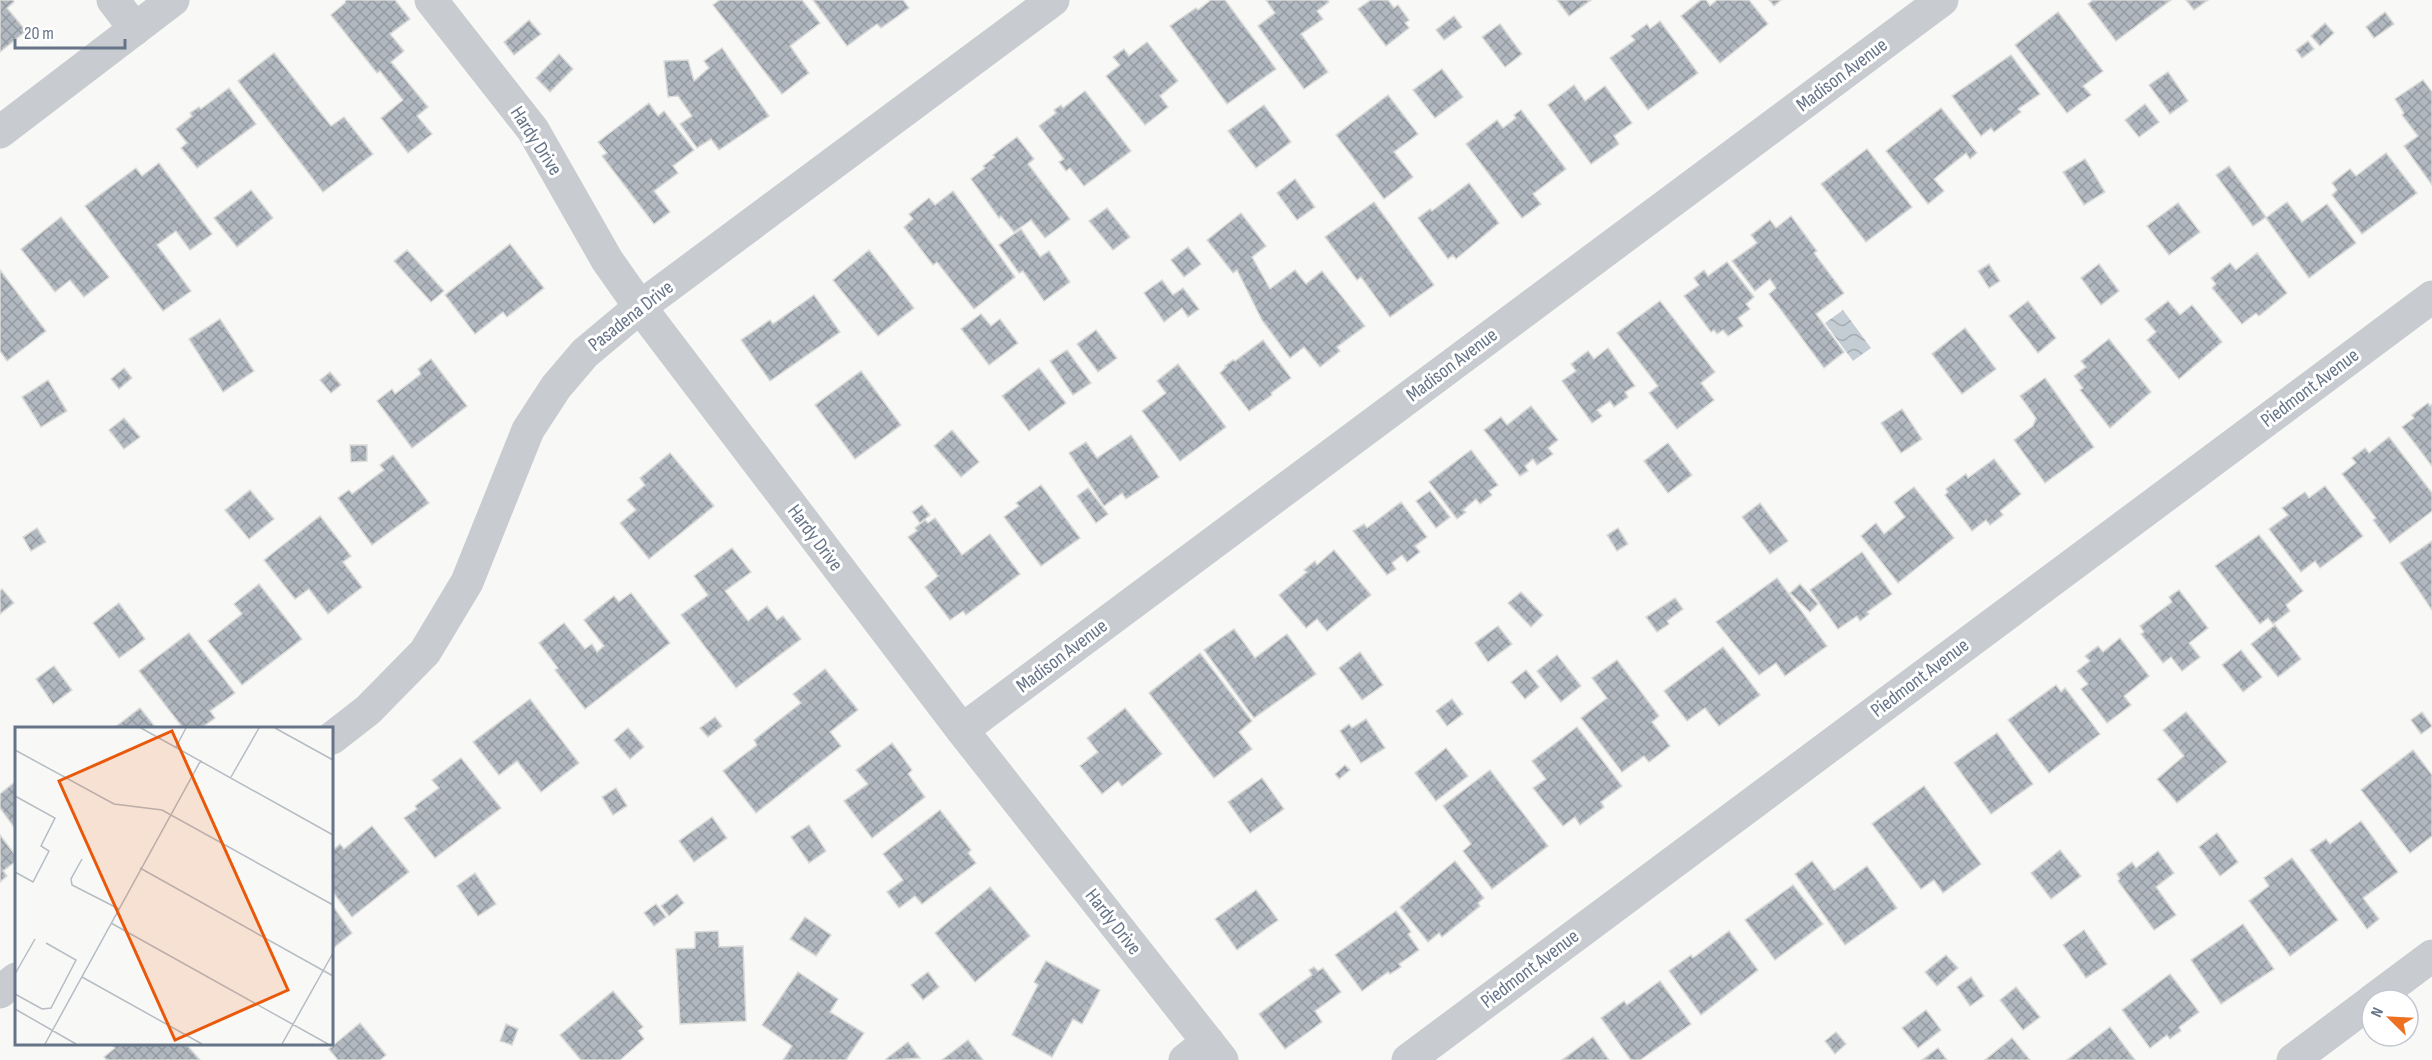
<svg xmlns="http://www.w3.org/2000/svg" width="2432" height="1060" font-family="'Sofia Sans Condensed',sans-serif">
<style>
.water{fill:url(#water-waves)}
.building{fill:url(#building-cross-hatch);stroke:#dadbd8;stroke-width:1.5}
.lines{fill:none;stroke-linecap:round;stroke-linejoin:round}
.minor{stroke:#c8cbcf;stroke-width:33}
.labels{text-anchor:middle;dominant-baseline:central;stroke-width:6;stroke-linejoin:round;paint-order:stroke}
.street-label{font-size:20px;fill:#667489;stroke:#fff}
.inset-road{fill:none;stroke:#b5bcc4;stroke-width:1.5}
.view{fill:#e8590c;fill-opacity:0.15;stroke:#e8590c;stroke-width:3}
.inset-edge{fill:none;stroke:#667489;stroke-width:3}
</style>
<defs>
<pattern id="water-waves" width="16" height="10" patternUnits="userSpaceOnUse" patternTransform="scale(1.5)"><rect width="16" height="10" fill="#c5cdd4"/><path d="M0 5q4-4 8 0t8 0" fill="none" stroke="#a4abb2"/></pattern>
<pattern id="building-cross-hatch" width="8" height="8" patternUnits="userSpaceOnUse" patternTransform="scale(1.5)"><rect width="8" height="8" fill="#b1b8bf"/><path d="M0 0l8 8M0 8l8-8" fill="none" stroke="#949aa1"/></pattern>
</defs>
<rect width="100%" height="100%" fill="#f8f9f6"/>
<!-- water -->
<polygon class="water" points="1843,310 1871,348 1853,361 1825,323"/>
<!-- building -->
<g class="building">
<polygon points="0,0 13,0 14,2 7,8 26,31 0,52"/>
<polygon points="346,0 395,0 410,19 390,34 404,51 391,62 428,107 417,116 432,134 408,153 381,118 403,100 380,71 377,73 331,15 345,3"/>
<polygon points="720,0 802,0 820,23 790,46 809,73 782,94 713,5"/>
<polygon points="813,0 903,0 909,8 881,28 877,24 847,46"/>
<polygon points="1211,0 1225,0 1276,69 1227,104 1170,26 1196,8 1198,10"/>
<polygon points="1266,0 1327,0 1329,2 1317,11 1323,19 1301,34 1328,72 1304,89 1258,26 1275,13"/>
<polygon points="1371,0 1388,0 1394,8 1398,5 1409,20 1405,23 1409,28 1386,46 1358,9"/>
<polygon points="1557,0 1591,0 1569,16"/>
<polygon points="1701,0 1706,0 1710,6 1717,0 1749,0 1768,24 1720,63 1681,16"/>
<polygon points="1769,0 1781,0 1774,6"/>
<polygon points="2093,0 2171,0 2116,41 2088,4"/>
<polygon points="2186,0 2208,0 2194,10"/>
<polygon points="2058,12 2103,71 2083,86 2091,95 2067,113 2015,45"/>
<polygon points="2385,12 2394,24 2374,38 2366,27"/>
<polygon points="1454,16 1462,27 1444,40 1436,30"/>
<polygon points="529,20 541,34 514,55 504,42"/>
<polygon points="1660,21 1698,73 1648,110 1610,58 1635,40 1631,36 1647,24 1650,29"/>
<polygon points="2325,23 2334,33 2320,46 2311,36"/>
<polygon points="1500,24 1522,54 1505,67 1482,37"/>
<polygon points="2308,41 2314,49 2302,58 2296,50"/>
<polygon points="1147,42 1178,81 1160,96 1168,107 1145,125 1106,76 1120,65 1113,57 1124,49 1129,56"/>
<polygon points="722,48 769,116 719,150 711,139 697,148 680,124 692,116 678,96 668,97 664,61 688,60 694,81 709,68 704,61"/>
<polygon points="274,53 331,126 344,117 373,154 323,192 238,81"/>
<polygon points="559,54 573,69 550,92 536,78"/>
<polygon points="2011,55 2040,94 2018,109 2021,112 1994,132 1991,128 1981,136 1952,96"/>
<polygon points="1442,69 1463,97 1435,118 1413,90"/>
<polygon points="2168,72 2188,101 2170,114 2149,85"/>
<polygon points="2423,80 2432,92 2432,185 2404,146 2418,136 2402,115 2404,113 2395,99"/>
<polygon points="1574,85 1585,101 1605,86 1632,123 1614,136 1619,144 1591,164 1548,105"/>
<polygon points="229,88 256,124 197,168 181,148 187,143 176,129 192,116 190,113 199,107 201,109"/>
<polygon points="1085,91 1131,151 1084,186 1070,168 1066,171 1059,162 1064,159 1039,126 1056,113 1054,110 1061,105 1063,108"/>
<polygon points="1388,95 1418,134 1394,152 1413,177 1384,199 1336,135"/>
<polygon points="649,103 658,116 664,111 694,150 673,166 678,173 654,191 670,212 654,224 602,156 607,153 598,142"/>
<polygon points="2145,104 2159,122 2139,137 2125,120"/>
<polygon points="1264,105 1291,142 1256,168 1228,131"/>
<polygon points="1941,108 1977,153 1970,159 1966,153 1934,179 1944,191 1928,204 1886,151"/>
<polygon points="1521,110 1566,169 1533,194 1541,204 1522,218 1466,144 1497,120 1503,128 1516,118 1514,115"/>
<polygon points="1017,137 1034,159 1028,164 1070,219 1045,238 1031,220 1014,232 1001,216 999,218 971,179 985,168 983,166 995,157 993,155"/>
<polygon points="1867,149 1912,207 1866,242 1821,184"/>
<polygon points="2386,153 2417,193 2362,234 2332,195 2337,190 2332,183 2350,169 2356,176"/>
<polygon points="2085,159 2105,192 2084,205 2063,172"/>
<polygon points="159,163 212,234 190,250 176,231 157,245 191,291 163,311 85,206 136,168 142,176"/>
<polygon points="2229,166 2266,217 2253,226 2216,175"/>
<polygon points="1295,179 1315,207 1297,220 1277,193"/>
<polygon points="1469,183 1499,223 1456,259 1453,255 1448,259 1418,218 1430,209 1432,211"/>
<polygon points="251,190 273,218 237,247 214,218"/>
<polygon points="953,191 1015,277 974,309 937,262 933,265 904,227 913,219 909,214 929,198 935,205"/>
<polygon points="1374,202 1434,285 1390,317 1361,277 1357,280 1325,237"/>
<polygon points="2287,202 2302,222 2327,204 2356,243 2309,278 2266,218"/>
<polygon points="2178,203 2200,232 2169,255 2147,226"/>
<polygon points="1107,208 1130,237 1113,250 1089,221"/>
<polygon points="1241,213 1266,246 1252,257 1270,289 1295,270 1306,284 1322,271 1365,326 1337,347 1340,351 1320,367 1304,347 1290,358 1262,320 1237,270 1233,273 1207,240"/>
<polygon points="1791,216 1817,251 1814,253 1844,293 1816,314 1844,352 1824,368 1769,294 1776,288 1770,279 1755,291 1732,261 1757,243 1751,235 1770,220 1776,228"/>
<polygon points="61,217 109,277 84,297 70,280 55,292 21,249"/>
<polygon points="1021,229 1040,257 1049,251 1070,282 1044,301 1023,271 1019,273 999,245"/>
<polygon points="510,244 544,288 507,317 503,312 475,334 445,295"/>
<polygon points="1188,247 1201,264 1184,277 1171,260"/>
<polygon points="407,250 444,291 431,302 394,261"/>
<polygon points="869,250 914,308 878,336 833,280"/>
<polygon points="2257,253 2287,293 2259,316 2256,313 2242,324 2212,288 2216,284 2211,278 2230,263 2236,270"/>
<polygon points="1727,262 1754,297 1746,304 1750,309 1738,318 1743,326 1728,336 1723,330 1717,334 1714,330 1711,332 1684,296 1699,285 1694,278 1704,270 1708,276"/>
<polygon points="1989,264 2000,281 1989,288 1978,271"/>
<polygon points="2099,264 2119,291 2101,305 2081,278"/>
<polygon points="0,270 46,331 7,361 0,351"/>
<polygon points="1162,280 1173,295 1183,288 1199,309 1188,317 1182,308 1164,322 1144,293"/>
<polygon points="814,295 840,332 770,381 741,340 770,320 773,324"/>
<polygon points="1660,301 1715,372 1701,383 1714,400 1677,429 1649,393 1658,386 1617,333"/>
<polygon points="2028,301 2056,338 2038,353 2009,316"/>
<polygon points="2168,301 2180,315 2192,305 2222,342 2179,379 2147,340 2156,332 2145,319"/>
<polygon points="981,314 991,326 1000,319 1018,343 989,365 961,329"/>
<polygon points="220,319 254,371 223,392 189,339"/>
<polygon points="1965,328 1996,369 1962,394 1932,354"/>
<polygon points="1096,330 1117,358 1098,372 1077,344"/>
<polygon points="2109,339 2151,392 2110,428 2080,390 2083,388 2074,376 2086,367 2081,361"/>
<polygon points="1263,340 1291,378 1271,393 1272,395 1249,411 1220,373 1226,367 1225,366 1233,360 1235,361"/>
<polygon points="1608,348 1635,386 1625,392 1628,397 1614,407 1610,401 1597,410 1602,416 1592,423 1562,381 1576,371 1571,364 1588,351 1594,359"/>
<polygon points="1067,350 1091,383 1073,395 1050,361"/>
<polygon points="431,359 467,406 412,448 377,401 392,389 395,394 421,374 418,369"/>
<polygon points="1178,364 1226,427 1180,461 1142,411 1166,393 1157,381"/>
<polygon points="124,368 132,378 119,389 111,379"/>
<polygon points="1039,368 1066,403 1029,431 1002,396"/>
<polygon points="861,371 901,425 855,459 815,405"/>
<polygon points="330,372 341,385 331,393 320,380"/>
<polygon points="2045,378 2094,447 2045,483 2014,440 2033,426 2036,418 2020,396"/>
<polygon points="48,380 67,411 41,427 22,397"/>
<polygon points="2428,403 2430,406 2432,404 2432,466 2402,427 2414,418 2412,415"/>
<polygon points="1531,406 1558,440 1548,448 1553,454 1537,465 1533,459 1525,466 1528,471 1520,476 1484,430 1501,417 1507,425"/>
<polygon points="1902,409 1922,439 1901,453 1881,423"/>
<polygon points="124,418 140,437 124,449 109,430"/>
<polygon points="952,430 979,462 961,477 934,446"/>
<polygon points="1131,435 1159,477 1126,499 1122,493 1104,506 1069,453 1086,442 1097,458"/>
<polygon points="2389,437 2432,493 2432,511 2390,543 2373,520 2376,518 2342,474 2356,463 2352,458 2365,448 2369,453"/>
<polygon points="1668,443 1692,475 1668,493 1644,461"/>
<polygon points="350,445 367,445 367,461 351,462"/>
<polygon points="1471,450 1498,485 1489,491 1492,495 1480,504 1476,499 1463,510 1466,512 1457,519 1429,482"/>
<polygon points="670,453 714,506 649,559 620,523 636,510 627,500 645,485 640,478"/>
<polygon points="393,455 429,503 372,545 338,498 349,490 352,494 384,470 380,465"/>
<polygon points="1994,459 2021,494 2000,511 2003,515 1990,525 1986,520 1972,531 1945,495 1948,492 1946,489 1966,474 1968,478"/>
<polygon points="1041,485 1080,538 1041,566 1004,517 1019,506 1016,503"/>
<polygon points="2325,486 2363,536 2320,568 2315,561 2301,572 2269,529 2288,515 2282,508 2305,492 2309,498"/>
<polygon points="1914,487 1954,538 1898,583 1861,536 1876,523 1884,534 1905,517 1894,502"/>
<polygon points="1088,488 1108,514 1096,523 1077,496"/>
<polygon points="250,490 274,519 249,539 225,510"/>
<polygon points="1430,491 1450,517 1436,528 1416,501"/>
<polygon points="1401,502 1427,537 1415,546 1420,552 1407,562 1402,555 1392,563 1396,569 1387,575 1353,531 1364,524 1367,528"/>
<polygon points="1760,503 1788,541 1770,554 1742,517"/>
<polygon points="922,505 930,515 920,523 912,512"/>
<polygon points="320,516 351,556 343,562 362,587 328,614 309,589 295,599 264,560"/>
<polygon points="935,518 962,555 990,534 1020,574 966,615 963,611 950,620 925,587 938,576 908,537 917,531 915,528 925,520 928,523"/>
<polygon points="37,528 46,542 31,551 23,537"/>
<polygon points="1618,528 1628,544 1617,551 1607,535"/>
<polygon points="2259,535 2303,591 2286,605 2290,611 2273,624 2268,618 2260,624 2215,566"/>
<polygon points="2432,541 2432,610 2400,563"/>
<polygon points="732,548 751,572 725,591 748,621 767,606 777,620 783,616 801,639 736,688 681,615 708,595 694,576"/>
<polygon points="1334,550 1371,595 1327,631 1317,619 1306,628 1279,595 1307,572 1304,570 1315,561 1317,565"/>
<polygon points="1862,552 1892,594 1867,612 1869,614 1860,621 1857,616 1838,629 1810,590"/>
<polygon points="1777,578 1827,646 1785,676 1776,663 1759,675 1716,622"/>
<polygon points="259,584 302,639 242,685 208,641 242,614 234,604"/>
<polygon points="1800,584 1818,604 1810,612 1790,593"/>
<polygon points="2,589 14,603 0,614 0,591"/>
<polygon points="2179,590 2208,628 2189,643 2200,657 2182,671 2171,657 2163,663 2141,634 2144,632 2140,626 2172,602 2169,597"/>
<polygon points="1521,592 1543,615 1531,627 1508,603"/>
<polygon points="631,593 670,643 585,709 555,670 558,668 539,643 564,623 585,649 592,644 597,652 604,646 584,620 614,596 619,602"/>
<polygon points="1675,598 1683,609 1667,621 1669,624 1657,632 1646,617"/>
<polygon points="119,603 145,639 119,658 93,623"/>
<polygon points="2275,625 2301,659 2278,677 2251,644"/>
<polygon points="1498,626 1512,644 1488,662 1475,643"/>
<polygon points="1234,629 1255,658 1287,634 1316,674 1254,718 1204,650"/>
<polygon points="189,633 235,693 210,711 215,718 201,728 183,728 139,671"/>
<polygon points="2120,638 2149,676 2124,696 2131,705 2107,723 2081,689 2088,684 2077,671 2090,661 2085,656 2098,646 2103,652"/>
<polygon points="1723,647 1760,695 1719,726 1705,708 1687,721 1664,691"/>
<polygon points="2241,650 2262,677 2243,692 2222,665"/>
<polygon points="1360,652 1383,685 1362,700 1339,668"/>
<polygon points="1200,653 1252,721 1239,732 1252,749 1214,778 1149,693"/>
<polygon points="1557,655 1581,686 1561,702 1537,671"/>
<polygon points="1617,660 1659,716 1652,722 1670,746 1649,762 1644,756 1622,772 1581,718 1607,698 1592,678"/>
<polygon points="54,666 72,690 53,704 36,679"/>
<polygon points="825,669 858,710 830,732 841,746 756,813 723,771 757,745 754,740 801,703 793,694"/>
<polygon points="1526,670 1539,687 1525,699 1511,682"/>
<polygon points="2056,685 2061,692 2065,688 2100,734 2049,773 2008,720"/>
<polygon points="530,699 579,763 541,792 517,761 499,775 473,742"/>
<polygon points="1452,699 1463,714 1447,726 1436,711"/>
<polygon points="140,708 156,728 114,728"/>
<polygon points="1125,708 1162,754 1122,786 1118,781 1102,794 1080,766 1098,752 1087,738"/>
<polygon points="2186,712 2227,762 2177,803 2157,779 2184,756 2163,730"/>
<polygon points="2422,712 2432,726 2421,734 2411,720"/>
<polygon points="715,717 722,726 708,737 700,728"/>
<polygon points="1366,719 1385,748 1361,763 1340,731 1349,724 1352,728"/>
<polygon points="1577,727 1622,786 1601,802 1604,807 1580,825 1575,817 1563,826 1533,788 1546,779 1532,761"/>
<polygon points="628,728 644,747 630,759 614,740"/>
<polygon points="1997,733 2033,784 1991,814 1954,763"/>
<polygon points="892,743 912,770 908,774 925,797 872,838 844,801 868,784 856,770"/>
<polygon points="1446,748 1468,776 1436,801 1415,773"/>
<polygon points="2413,750 2432,775 2432,836 2410,853 2361,790"/>
<polygon points="461,758 501,808 435,858 404,818 417,809 415,806 439,788 432,780"/>
<polygon points="1345,765 1350,770 1339,779 1335,774"/>
<polygon points="1490,770 1548,846 1492,889 1463,851 1471,844 1443,806"/>
<polygon points="1262,778 1284,809 1250,833 1228,802"/>
<polygon points="16,781 16,830 0,808 0,794"/>
<polygon points="1924,786 1981,864 1943,893 1934,880 1921,889 1872,824"/>
<polygon points="616,788 627,806 613,815 602,797"/>
<polygon points="940,810 971,850 968,853 976,863 922,904 915,896 899,908 887,892 903,880 883,854"/>
<polygon points="712,817 727,838 694,862 679,841"/>
<polygon points="2361,821 2398,872 2363,898 2379,919 2367,929 2310,850 2326,839 2330,844"/>
<polygon points="809,825 826,851 809,863 791,837"/>
<polygon points="372,826 409,872 352,917 332,891 332,851 340,844 344,849"/>
<polygon points="2217,833 2238,862 2220,876 2199,847"/>
<polygon points="0,835 16,856 16,861 3,871 7,876 0,882"/>
<polygon points="2060,850 2081,876 2051,899 2031,873"/>
<polygon points="2158,851 2174,873 2156,887 2176,915 2154,930 2118,881 2120,879 2117,874 2132,862 2136,868"/>
<polygon points="2292,858 2338,920 2290,956 2249,901 2269,886 2264,878"/>
<polygon points="1455,861 1484,898 1478,903 1480,906 1442,937 1439,933 1428,942 1400,907"/>
<polygon points="1812,861 1834,890 1867,866 1897,908 1845,945 1795,874"/>
<polygon points="475,873 496,904 478,916 457,886"/>
<polygon points="1793,885 1823,924 1775,960 1745,920"/>
<polygon points="990,887 1030,936 975,982 935,933"/>
<polygon points="1256,890 1278,920 1237,950 1215,919"/>
<polygon points="677,894 684,903 669,916 661,906"/>
<polygon points="656,904 666,917 654,926 644,913"/>
<polygon points="332,905 352,933 332,949"/>
<polygon points="1396,911 1411,932 1408,934 1419,950 1399,964 1401,967 1390,974 1388,972 1362,991 1335,955"/>
<polygon points="805,917 831,935 816,956 790,939"/>
<polygon points="2243,924 2274,969 2221,1004 2191,960"/>
<polygon points="2084,930 2107,964 2086,978 2063,945"/>
<polygon points="718,931 719,947 743,946 746,1021 680,1024 676,949 695,948 695,932"/>
<polygon points="1729,931 1758,970 1701,1015 1669,971 1691,955 1693,958"/>
<polygon points="1946,955 1958,968 1937,986 1925,972"/>
<polygon points="1046,961 1100,990 1082,1024 1073,1019 1052,1057 1012,1035 1038,985 1034,982"/>
<polygon points="1314,967 1318,971 1323,968 1341,992 1315,1011 1322,1022 1285,1049 1259,1014 1312,975 1309,970"/>
<polygon points="798,972 838,999 830,1012 864,1033 846,1060 783,1060 792,1046 762,1025"/>
<polygon points="928,972 939,987 923,1000 911,985"/>
<polygon points="2170,974 2199,1012 2179,1027 2181,1031 2175,1035 2170,1039 2167,1035 2150,1048 2122,1010"/>
<polygon points="1971,977 1984,996 1970,1006 1957,987"/>
<polygon points="1660,981 1691,1024 1640,1060 1631,1060 1601,1018 1624,1001 1627,1005"/>
<polygon points="2016,987 2040,1017 2023,1030 2000,1000"/>
<polygon points="613,991 643,1027 638,1031 644,1039 620,1060 581,1060 560,1035"/>
<polygon points="1926,1010 1941,1030 1918,1048 1902,1028"/>
<polygon points="360,1023 386,1055 380,1060 338,1060 329,1049"/>
<polygon points="506,1024 518,1029 512,1045 500,1041"/>
<polygon points="2110,1027 2135,1060 2067,1060"/>
<polygon points="1836,1032 1846,1044 1835,1054 1825,1041"/>
<polygon points="1593,1037 1609,1060 1562,1060"/>
<polygon points="2012,1038 2030,1060 1985,1060"/>
<polygon points="968,1040 983,1060 942,1060"/>
<polygon points="908,1042 920,1058 887,1060 886,1059"/>
<polygon points="110,1044 186,1044 200,1060 107,1060 104,1057 115,1048"/>
<polygon points="1938,1048 1947,1060 1922,1060"/>
</g>
<g class="lines">
<!-- minor -->
<g class="minor">
<polyline points="113,0 135,29"/>
<polyline points="431,0 533,130 607,260 640,307 962,730 1222,1060"/>
<polyline points="0,132 173,0"/>
<polyline points="962,730 1942,0"/>
<polyline points="332,738 368,710 425,652 467,582 528,430 556,387 585,353 640,307 1053,0"/>
<polyline points="0,992 16,979"/>
<polyline points="2373,1000 2432,956"/>
<polyline points="1185,1060 1208,1042"/>
<polyline points="1408,1060 2432,297"/>
<polyline points="2293,1060 2372,1001"/>
</g>
</g>
<g class="labels">
<!-- street labels -->
<g class="street-label">
<text transform="translate(1842 75) rotate(-37)">Madison Avenue</text>
<text transform="translate(536 141) rotate(57)">Hardy Drive</text>
<text transform="translate(631 316) rotate(-38)">Pasadena Drive</text>
<text transform="translate(1452 365) rotate(-37)">Madison Avenue</text>
<text transform="translate(2310 388) rotate(-37)">Piedmont Avenue</text>
<text transform="translate(815 538) rotate(53)">Hardy Drive</text>
<text transform="translate(1062 656) rotate(-37)">Madison Avenue</text>
<text transform="translate(1920 678) rotate(-37)">Piedmont Avenue</text>
<text transform="translate(1113 922) rotate(52)">Hardy Drive</text>
<text transform="translate(1530 969) rotate(-37)">Piedmont Avenue</text>
</g>
</g>
<!-- overview -->
<g transform="translate(15 727)">
<rect width="318" height="318" fill="#f8f9f6"/>
<path class="inset-road" d="M 126,1 L 318,108M 260,1 L 318,33M 161,20 L 171,1M 0,23 L 99,77 L 147,83 L 318,178M 216,50 L 244,1M 0,69 L 40,91 L 26,119 L 34,124 L 18,155 L 0,145M 67,132 L 56,152 L 57,158 L 104,182M 125,141 L 318,249M 96,196 L 313,317M 0,247 L 20,212M 67,250 L 187,317M 0,267 L 27,282 L 36,281 L 61,233 L 31,216M 0,282 L 61,317M 30,317 L 186,33M 267,317 L 318,226"/>
<path class="view" d="M 157,4 L 273,263 L 160,313 L 44,54 Z"/>
<rect width="318" height="318" class="inset-edge"/>
</g>
<!-- north arrow -->
<g transform="translate(2390 1018) rotate(294)"><circle r="28" fill="#ffffff" stroke="#c2c7d0" stroke-width="1.5"/>
<path d="M0-4.5L10 22L0 15L-10 22Z" fill="#ee7121"/>
<text y="-9" font-size="16" font-weight="bold" text-anchor="middle" fill="#667489">N</text>
</g>
<!-- scale -->
<path d="M15 39v9h110v-9" fill="none" stroke="#667489" stroke-width="3"/>
<text x="24" y="39" font-size="18" fill="#667489" stroke="#ffffff" stroke-width="4.5" paint-order="stroke">20 m</text>
</svg>
